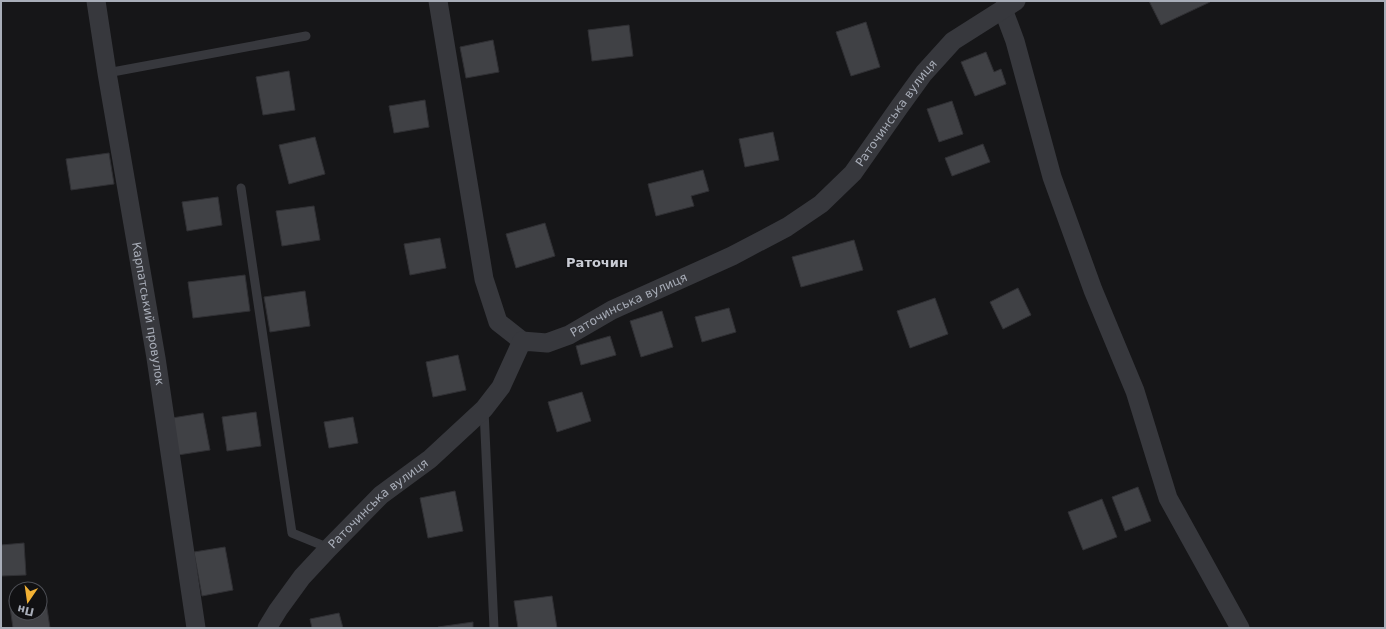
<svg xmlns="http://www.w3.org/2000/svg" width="1386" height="629" font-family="'DejaVu Sans',sans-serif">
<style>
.building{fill:#404145;stroke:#303034}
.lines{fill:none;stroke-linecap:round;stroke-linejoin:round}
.lane{stroke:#37383d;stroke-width:9}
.street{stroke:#37383d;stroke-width:19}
.labels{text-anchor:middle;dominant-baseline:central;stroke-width:3;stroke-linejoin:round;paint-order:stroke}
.street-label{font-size:12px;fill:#a8adb8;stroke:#111113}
.neighbourhood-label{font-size:13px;font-weight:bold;fill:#c9ccd4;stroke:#111113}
</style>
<rect width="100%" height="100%" fill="#161618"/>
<!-- building -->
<g class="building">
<polygon points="1149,1 1210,1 1210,2 1161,25"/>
<polygon points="866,22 880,67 851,76 836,32"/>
<polygon points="629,25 633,56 592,61 588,30"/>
<polygon points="493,40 499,72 466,78 460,47"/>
<polygon points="986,52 994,72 1001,69 1006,84 975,96 961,62"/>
<polygon points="289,71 295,110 263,115 256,77"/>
<polygon points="425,100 429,127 394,133 389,106"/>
<polygon points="952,101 963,134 939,142 927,109"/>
<polygon points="773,132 779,160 745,167 739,139"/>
<polygon points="315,137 325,174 289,184 279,145"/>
<polygon points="983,144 990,162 952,176 945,158"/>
<polygon points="109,153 114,184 71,190 66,159"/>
<polygon points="703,170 709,191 691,196 694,206 656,216 648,184"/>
<polygon points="218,197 222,225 187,231 182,202"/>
<polygon points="314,206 320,240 282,246 276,211"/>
<polygon points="545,223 555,256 516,268 506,234"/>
<polygon points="440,238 446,268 410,275 404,244"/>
<polygon points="854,240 863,270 801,287 792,257"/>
<polygon points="245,275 250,311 193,318 188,282"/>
<polygon points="1018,288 1031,315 1003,329 990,302"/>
<polygon points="305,291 310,326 270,332 264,297"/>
<polygon points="935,298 948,334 910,348 897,311"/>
<polygon points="729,308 736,332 702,342 695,317"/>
<polygon points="662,311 673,347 641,357 630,321"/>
<polygon points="610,336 616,355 581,365 576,346"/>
<polygon points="458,355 466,390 433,397 426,362"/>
<polygon points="582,392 591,421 557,432 548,402"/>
<polygon points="256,412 261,446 227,451 222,417"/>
<polygon points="203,413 210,450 178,455 172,418"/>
<polygon points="353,417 358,443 329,448 324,422"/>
<polygon points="1138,487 1151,521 1125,531 1112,497"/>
<polygon points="455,491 463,531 428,538 420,498"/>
<polygon points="1102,499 1117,537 1083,550 1068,512"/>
<polygon points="24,543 26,575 1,576 1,545"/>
<polygon points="225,547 233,590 202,596 194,552"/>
<polygon points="45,595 50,628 13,628 9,600 16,599 16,613 40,613 40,596"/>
<polygon points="552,596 557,628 518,628 514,601"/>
<polygon points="339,613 343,628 312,628 310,619"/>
<polygon points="473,622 473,628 438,628 438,627"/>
</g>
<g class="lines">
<!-- lane -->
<g class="lane">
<polyline points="107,73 306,36"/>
<polyline points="241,188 292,533 329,548"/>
<polyline points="484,410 494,628"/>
</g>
<!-- street -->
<g class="street">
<path id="s1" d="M 96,1 L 107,73 L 156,358 L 196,628"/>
<polyline points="438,1 484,279 498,322 522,341"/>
<polyline points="1003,9 1015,41 1052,177 1093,290 1135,391 1168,498 1240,628"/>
<path id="s2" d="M 267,628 L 278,610 L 302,577 L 329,548 L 381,495 L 430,459 L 484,409 L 501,387 L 522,341 L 547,343 L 569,335 L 612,310 L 732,256 L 787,227 L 821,204 L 853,173 L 900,106 L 924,73 L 953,41 L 1016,1"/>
</g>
</g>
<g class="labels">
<!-- street labels -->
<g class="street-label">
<text stroke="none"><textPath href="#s2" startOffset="840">Раточинська вулиця</textPath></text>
<text stroke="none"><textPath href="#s2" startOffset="504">Раточинська вулиця</textPath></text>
<text stroke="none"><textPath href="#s1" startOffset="317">Карпатський провулок</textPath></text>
<text stroke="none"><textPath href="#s2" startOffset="168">Раточинська вулиця</textPath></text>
</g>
<!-- neighbourhood labels -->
<g class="neighbourhood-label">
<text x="597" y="262">Раточин</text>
</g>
</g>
<!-- border -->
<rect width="1386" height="629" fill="none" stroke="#a8adb8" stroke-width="4"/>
<!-- north arrow -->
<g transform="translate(28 601) rotate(193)"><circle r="19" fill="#111113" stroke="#4d4f55"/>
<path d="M0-3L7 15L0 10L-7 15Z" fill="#f2b134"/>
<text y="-6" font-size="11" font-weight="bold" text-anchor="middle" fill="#a8adb8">Пн</text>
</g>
</svg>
